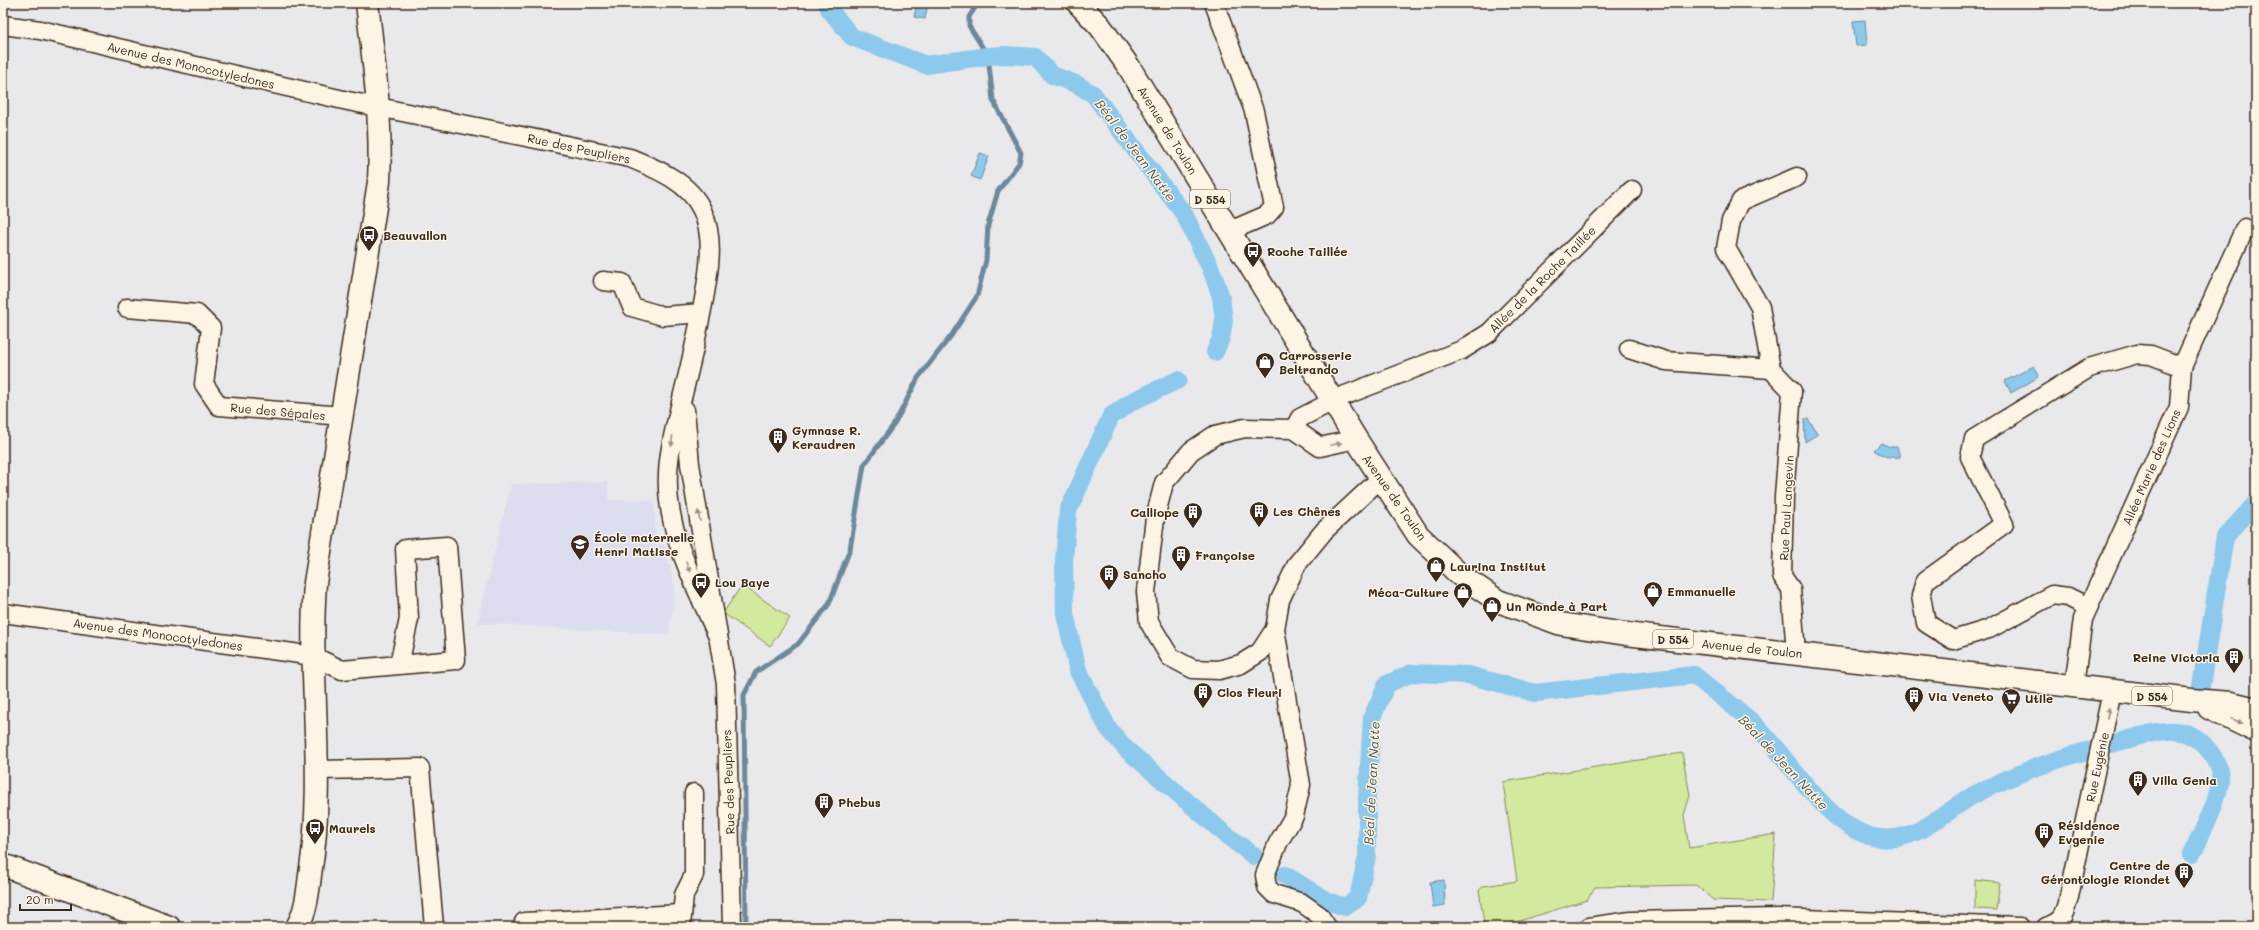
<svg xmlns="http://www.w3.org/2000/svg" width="2259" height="930" font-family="Mali,sans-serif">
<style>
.built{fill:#dcdef0}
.green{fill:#d2e99e;stroke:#868a5e}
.water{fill:#8cc9ec;stroke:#6c899a}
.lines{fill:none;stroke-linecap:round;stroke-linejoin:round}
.stream{stroke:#6c899a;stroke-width:5}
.canal{stroke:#8cc9ec;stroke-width:18}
.minor-casing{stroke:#3b2a1e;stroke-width:21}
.tertiary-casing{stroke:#3b2a1e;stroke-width:25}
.primary-casing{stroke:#3b2a1e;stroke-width:25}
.minor{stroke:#fcf5e5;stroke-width:18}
.tertiary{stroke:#fcf5e5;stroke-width:22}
.primary{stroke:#fcf5e5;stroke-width:22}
.oneway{fill:#9c9082}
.labels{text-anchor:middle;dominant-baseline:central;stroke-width:3;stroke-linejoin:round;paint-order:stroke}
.shield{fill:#fcf5e5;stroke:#75675a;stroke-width:1}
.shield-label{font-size:11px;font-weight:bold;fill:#3b2a1e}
.street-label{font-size:12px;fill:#3b2a1e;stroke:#fcf5e5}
.poi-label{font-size:12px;font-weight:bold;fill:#3b2a1e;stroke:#fcf5e5;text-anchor:start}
.water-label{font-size:13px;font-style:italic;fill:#4f5252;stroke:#fcf5e5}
</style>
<rect width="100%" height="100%" fill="#e9e8eb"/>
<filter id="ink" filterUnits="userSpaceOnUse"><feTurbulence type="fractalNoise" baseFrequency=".025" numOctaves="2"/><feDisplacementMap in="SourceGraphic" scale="8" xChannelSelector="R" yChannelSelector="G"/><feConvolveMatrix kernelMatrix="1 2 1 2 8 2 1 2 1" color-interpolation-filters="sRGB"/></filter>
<g filter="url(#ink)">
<!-- built -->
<polygon class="built" points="608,482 608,500 654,500 656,545 665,545 675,589 669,635 477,623 511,484"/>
<!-- green -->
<g class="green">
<polygon points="742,585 790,618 770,646 723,613"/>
<polygon points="1682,753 1690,795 1684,815 1689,848 1776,834 1771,902 1713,900 1696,885 1595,887 1587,900 1500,927 1489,927 1484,923 1479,890 1484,886 1517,881 1503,782"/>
<polygon points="1975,880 2000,883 1996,910 1975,909"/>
</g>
<!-- water -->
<g class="water">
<polygon points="917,3 928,3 925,19 914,17"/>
<polygon points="1865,20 1867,45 1856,46 1853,21"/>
<polygon points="980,153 989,156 980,180 971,176"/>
<polygon points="2034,366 2038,373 2037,378 2011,393 2005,381"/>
<polygon points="1804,419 1808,419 1818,434 1805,442"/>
<path d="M 1881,443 L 1890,447 L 1897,447 L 1900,457 C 1889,458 1883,457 1874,450 Z"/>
<polygon points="1444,880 1445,905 1433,907 1430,882"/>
</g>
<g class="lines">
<!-- stream -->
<polyline class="stream" points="746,927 744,695 756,672 798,644 829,604 850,549 864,465 895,423 918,378 951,336 977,296 986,260 988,225 998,191 1019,163 1021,153 993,100 988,56 969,26 969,17 978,3"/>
<!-- canal -->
<g class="canal">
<polyline points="827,3 829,9 852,37 926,65 988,56 1006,55 1035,57 1052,75 1076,84 1093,94 1184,214 1211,269 1221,297 1224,321 1221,338 1215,352"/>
<polyline points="1178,380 1133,401 1111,416 1068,511 1064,561 1065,614 1078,671 1108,728 1126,749 1225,834 1254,856"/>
<polyline points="2201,686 2225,537 2256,503"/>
<path d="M 1285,875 L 1327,901 L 1345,907 L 1358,898 L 1367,856 L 1367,799 L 1372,717 L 1387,684 L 1412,673 L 1468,675 L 1535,693 L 1694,675 C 1713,691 1734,706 1753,723 C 1788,756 1829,832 1879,838 C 1916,843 1943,813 1972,796 C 2020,770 2070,755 2122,741 C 2136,737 2162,729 2175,731 C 2186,732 2197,737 2204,745 C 2212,753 2219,764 2220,776 C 2222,794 2200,837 2192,854"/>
</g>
<defs>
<g id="minor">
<polyline points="1214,3 1254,111 1274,207 1267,215 1230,231"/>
<path d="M 3,25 L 40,30 L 348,101 L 630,158 C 657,169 689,182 702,210 C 715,239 709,270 704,299 C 698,331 691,363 683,394 C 677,420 669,447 668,474 C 665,531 696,586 718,637"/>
<polyline points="603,281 622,283 632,307 663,316 701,313"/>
<polyline points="127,308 197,314 211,328 204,384 219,406 343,416"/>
<polyline points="1629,349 1666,361 1771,369"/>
<polyline points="685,410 690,464 726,684 732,927"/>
<polyline points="1294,429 1300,418 1343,396 1462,350 1489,333 1632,190"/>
<polyline points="1294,429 1320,447 1356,439"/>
<polyline points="2088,607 2068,597 2052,595 1989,629 1953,640 1926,623 1921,596 1925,581 2004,524 1970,457 1974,439 2089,368 2137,354 2151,355 2182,367"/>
<polyline points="3,613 293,653 313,656 342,670 456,660 447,546 405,549 409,619 399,665"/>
<polyline points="1275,629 1260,652 1241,664 1219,670 1193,669 1170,657 1149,622 1146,592 1155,518 1164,483 1191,451 1215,435 1245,428 1294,429"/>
<polyline points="1796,653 1791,589 1782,576 1784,497 1792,391 1771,369 1760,307 1726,248 1731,221 1741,201 1797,177"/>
<polyline points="2074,686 2083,619 2179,407 2182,367 2245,228"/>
<polyline points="318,770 420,768 434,927"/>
<polyline points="524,922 682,914"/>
<polyline points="681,927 684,895 694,875 694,793"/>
<polyline points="1327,927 1319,915 1302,903 1274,894 1267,887 1265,875 1278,843 1294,816 1301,785 1275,629 1280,600 1297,564 1324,531 1381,478"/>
<polyline points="1589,927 1631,921 1777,918 2020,927"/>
<path d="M 2046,927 C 2064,921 2064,914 2069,897 L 2112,691"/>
</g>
<g id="tertiary">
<polyline points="3,865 169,927"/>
<path d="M 297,927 C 306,912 308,892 310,875 C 326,777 308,680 315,583 L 379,182 C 382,122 374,63 367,3"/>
</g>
<g id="primary">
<polyline points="1078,3 1100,26 1129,67 1356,439 1418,535 1460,575 1498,601 1561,624 1626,634 2192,700 2231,703 2256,709"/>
<polyline points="2209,708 2256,731"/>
</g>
</defs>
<!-- minor casing -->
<use href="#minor" class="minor-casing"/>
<!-- tertiary casing -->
<use href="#tertiary" class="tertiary-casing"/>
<!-- primary casing -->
<use href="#primary" class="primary-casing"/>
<!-- minor -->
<use href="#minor" class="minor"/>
<!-- tertiary -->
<use href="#tertiary" class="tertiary"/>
<!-- primary -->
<use href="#primary" class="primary"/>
</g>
<!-- one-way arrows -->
<defs><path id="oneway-solid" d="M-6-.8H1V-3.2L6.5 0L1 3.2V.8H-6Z"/></defs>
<g class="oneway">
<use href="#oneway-solid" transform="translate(672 441) rotate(97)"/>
<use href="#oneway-solid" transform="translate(1336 444) rotate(-13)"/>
<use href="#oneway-solid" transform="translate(699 516) rotate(-100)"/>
<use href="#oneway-solid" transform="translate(688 567) rotate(68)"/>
<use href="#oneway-solid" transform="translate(2108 713) rotate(-79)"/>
<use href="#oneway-solid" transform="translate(2237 721) rotate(26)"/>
</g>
</g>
<!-- icons -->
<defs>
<symbol id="bus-pin" viewBox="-11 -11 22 30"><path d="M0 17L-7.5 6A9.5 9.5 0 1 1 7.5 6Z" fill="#3b2a1e" stroke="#fcf5e5"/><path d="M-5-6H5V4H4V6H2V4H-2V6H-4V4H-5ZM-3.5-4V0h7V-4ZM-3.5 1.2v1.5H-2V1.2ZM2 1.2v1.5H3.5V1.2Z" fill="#fff"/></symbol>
<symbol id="shop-pin" viewBox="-11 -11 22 30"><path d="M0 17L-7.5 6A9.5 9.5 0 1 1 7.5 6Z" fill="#3b2a1e" stroke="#fcf5e5"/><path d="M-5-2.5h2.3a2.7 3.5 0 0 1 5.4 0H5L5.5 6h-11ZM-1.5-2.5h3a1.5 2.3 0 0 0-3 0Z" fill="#fff"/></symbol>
<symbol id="building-pin" viewBox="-11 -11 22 30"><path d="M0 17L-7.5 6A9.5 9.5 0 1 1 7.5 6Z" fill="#3b2a1e" stroke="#fcf5e5"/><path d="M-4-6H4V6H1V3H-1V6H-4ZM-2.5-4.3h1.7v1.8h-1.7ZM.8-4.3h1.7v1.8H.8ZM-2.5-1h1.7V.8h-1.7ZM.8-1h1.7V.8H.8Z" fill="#fff"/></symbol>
<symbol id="school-pin" viewBox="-11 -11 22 30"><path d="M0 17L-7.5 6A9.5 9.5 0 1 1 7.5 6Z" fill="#3b2a1e" stroke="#fcf5e5"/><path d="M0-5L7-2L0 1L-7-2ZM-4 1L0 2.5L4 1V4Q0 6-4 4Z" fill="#fff"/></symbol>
<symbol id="supermarket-pin" viewBox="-11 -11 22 30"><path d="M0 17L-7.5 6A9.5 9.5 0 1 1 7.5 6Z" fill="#3b2a1e" stroke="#fcf5e5"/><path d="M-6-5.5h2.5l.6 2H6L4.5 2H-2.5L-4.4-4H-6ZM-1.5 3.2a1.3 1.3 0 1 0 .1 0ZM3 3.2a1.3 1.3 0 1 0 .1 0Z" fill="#fff"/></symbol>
</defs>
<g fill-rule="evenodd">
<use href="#bus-pin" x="358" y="224" width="22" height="30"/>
<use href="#bus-pin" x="1242" y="240" width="22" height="30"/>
<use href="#shop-pin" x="1254" y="351" width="22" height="30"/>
<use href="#building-pin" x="767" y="426" width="22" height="30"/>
<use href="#building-pin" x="1248" y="500" width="22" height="30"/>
<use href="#building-pin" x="1182" y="501" width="22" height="30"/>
<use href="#school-pin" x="569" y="533" width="22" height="30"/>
<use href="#building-pin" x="1170" y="544" width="22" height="30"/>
<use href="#shop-pin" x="1425" y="555" width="22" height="30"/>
<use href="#building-pin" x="1098" y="563" width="22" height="30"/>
<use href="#bus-pin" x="690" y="571" width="22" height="30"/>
<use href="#shop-pin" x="1642" y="580" width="22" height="30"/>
<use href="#shop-pin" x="1452" y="581" width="22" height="30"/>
<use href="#shop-pin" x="1481" y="595" width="22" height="30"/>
<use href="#building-pin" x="2223" y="646" width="22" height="30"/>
<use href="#building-pin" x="1192" y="681" width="22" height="30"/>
<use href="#building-pin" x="1903" y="685" width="22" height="30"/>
<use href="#supermarket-pin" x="2000" y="687" width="22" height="30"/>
<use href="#building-pin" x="2127" y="769" width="22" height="30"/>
<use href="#building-pin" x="813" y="791" width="22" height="30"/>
<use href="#bus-pin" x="304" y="817" width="22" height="30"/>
<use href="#building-pin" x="2033" y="821" width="22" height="30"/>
<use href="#building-pin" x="2173" y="861" width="22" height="30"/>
</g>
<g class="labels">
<!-- shield labels -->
<g class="shield">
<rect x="1190" y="190" width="40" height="18" rx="3"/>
<rect x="1653" y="630" width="40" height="18" rx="3"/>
<rect x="2132" y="687" width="40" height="18" rx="3"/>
</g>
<g class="shield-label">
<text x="1210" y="199">D 554</text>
<text x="1673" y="639">D 554</text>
<text x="2152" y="696">D 554</text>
</g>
<!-- street labels -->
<g class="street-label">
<text transform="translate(191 65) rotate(13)">Avenue des Monocotyledones</text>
<text transform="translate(1168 130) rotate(58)">Avenue de Toulon</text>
<text transform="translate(579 148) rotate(12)">Rue des Peupliers</text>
<text transform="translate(1542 279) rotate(-45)">Allée de la Roche Taillée</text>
<text transform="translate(278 411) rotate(5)">Rue des Sépales</text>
<text transform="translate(2151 467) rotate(-66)">Allée Marie des Lions</text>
<text transform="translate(1395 497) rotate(55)">Avenue de Toulon</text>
<text transform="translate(1786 508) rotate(-87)">Rue Paul Langevin</text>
<text transform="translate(158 634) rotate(8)">Avenue des Monocotyledones</text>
<text transform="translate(1752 648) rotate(6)">Avenue de Toulon</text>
<text transform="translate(2097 767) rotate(-78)">Rue Eugénie</text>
<text transform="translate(728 782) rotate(-92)">Rue des Peupliers</text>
</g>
<!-- poi labels -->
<g class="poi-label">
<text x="383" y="235">Beauvallon</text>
<text x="1267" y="251">Roche Taillée</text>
<text x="1279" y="355">Carrosserie<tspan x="1279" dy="14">Beltrando</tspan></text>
<text x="792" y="430">Gymnase R.<tspan x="792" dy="14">Keraudren</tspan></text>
<text x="1273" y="511">Les Chênes</text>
<text x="1179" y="512" text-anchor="end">Calliope</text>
<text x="594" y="537">École maternelle<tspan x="594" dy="14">Henri Matisse</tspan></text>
<text x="1195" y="555">Françoise</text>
<text x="1450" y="566">Laurina Institut</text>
<text x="1123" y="574">Sancho</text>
<text x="715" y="582">Lou Baye</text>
<text x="1667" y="591">Emmanuelle</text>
<text x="1449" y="592" text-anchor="end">Méca-Culture</text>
<text x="1506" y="606">Un Monde à Part</text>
<text x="2220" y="657" text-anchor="end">Reine Victoria</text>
<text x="1217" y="692">Clos Fleuri</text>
<text x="1928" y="696">Via Veneto</text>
<text x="2025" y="698">Utile</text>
<text x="2152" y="780">Villa Genia</text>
<text x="838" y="802">Phebus</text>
<text x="2058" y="825">Résidence<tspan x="2058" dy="14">Evgenie</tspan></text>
<text x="329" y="828">Maurels</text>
<text x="2170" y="865" text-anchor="end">Centre de<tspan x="2170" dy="14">Gérontologie Riondet</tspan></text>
</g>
<!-- water labels -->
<g class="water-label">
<text transform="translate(1136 150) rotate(53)">Béal de Jean Natte</text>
<text transform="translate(1784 762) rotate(47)">Béal de Jean Natte</text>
<text transform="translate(1371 783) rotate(-87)">Béal de Jean Natte</text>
</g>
</g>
<!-- margin -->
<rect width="2259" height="930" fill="none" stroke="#fcf5e5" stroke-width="16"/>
<rect x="8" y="8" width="2243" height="914" fill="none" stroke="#3b2a1e" stroke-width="1.5" filter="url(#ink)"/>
<!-- scale -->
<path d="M20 904v6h51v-6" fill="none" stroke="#3b2a1e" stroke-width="2"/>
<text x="26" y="904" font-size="12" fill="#3b2a1e" stroke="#fcf5e5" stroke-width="3" paint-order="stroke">20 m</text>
</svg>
